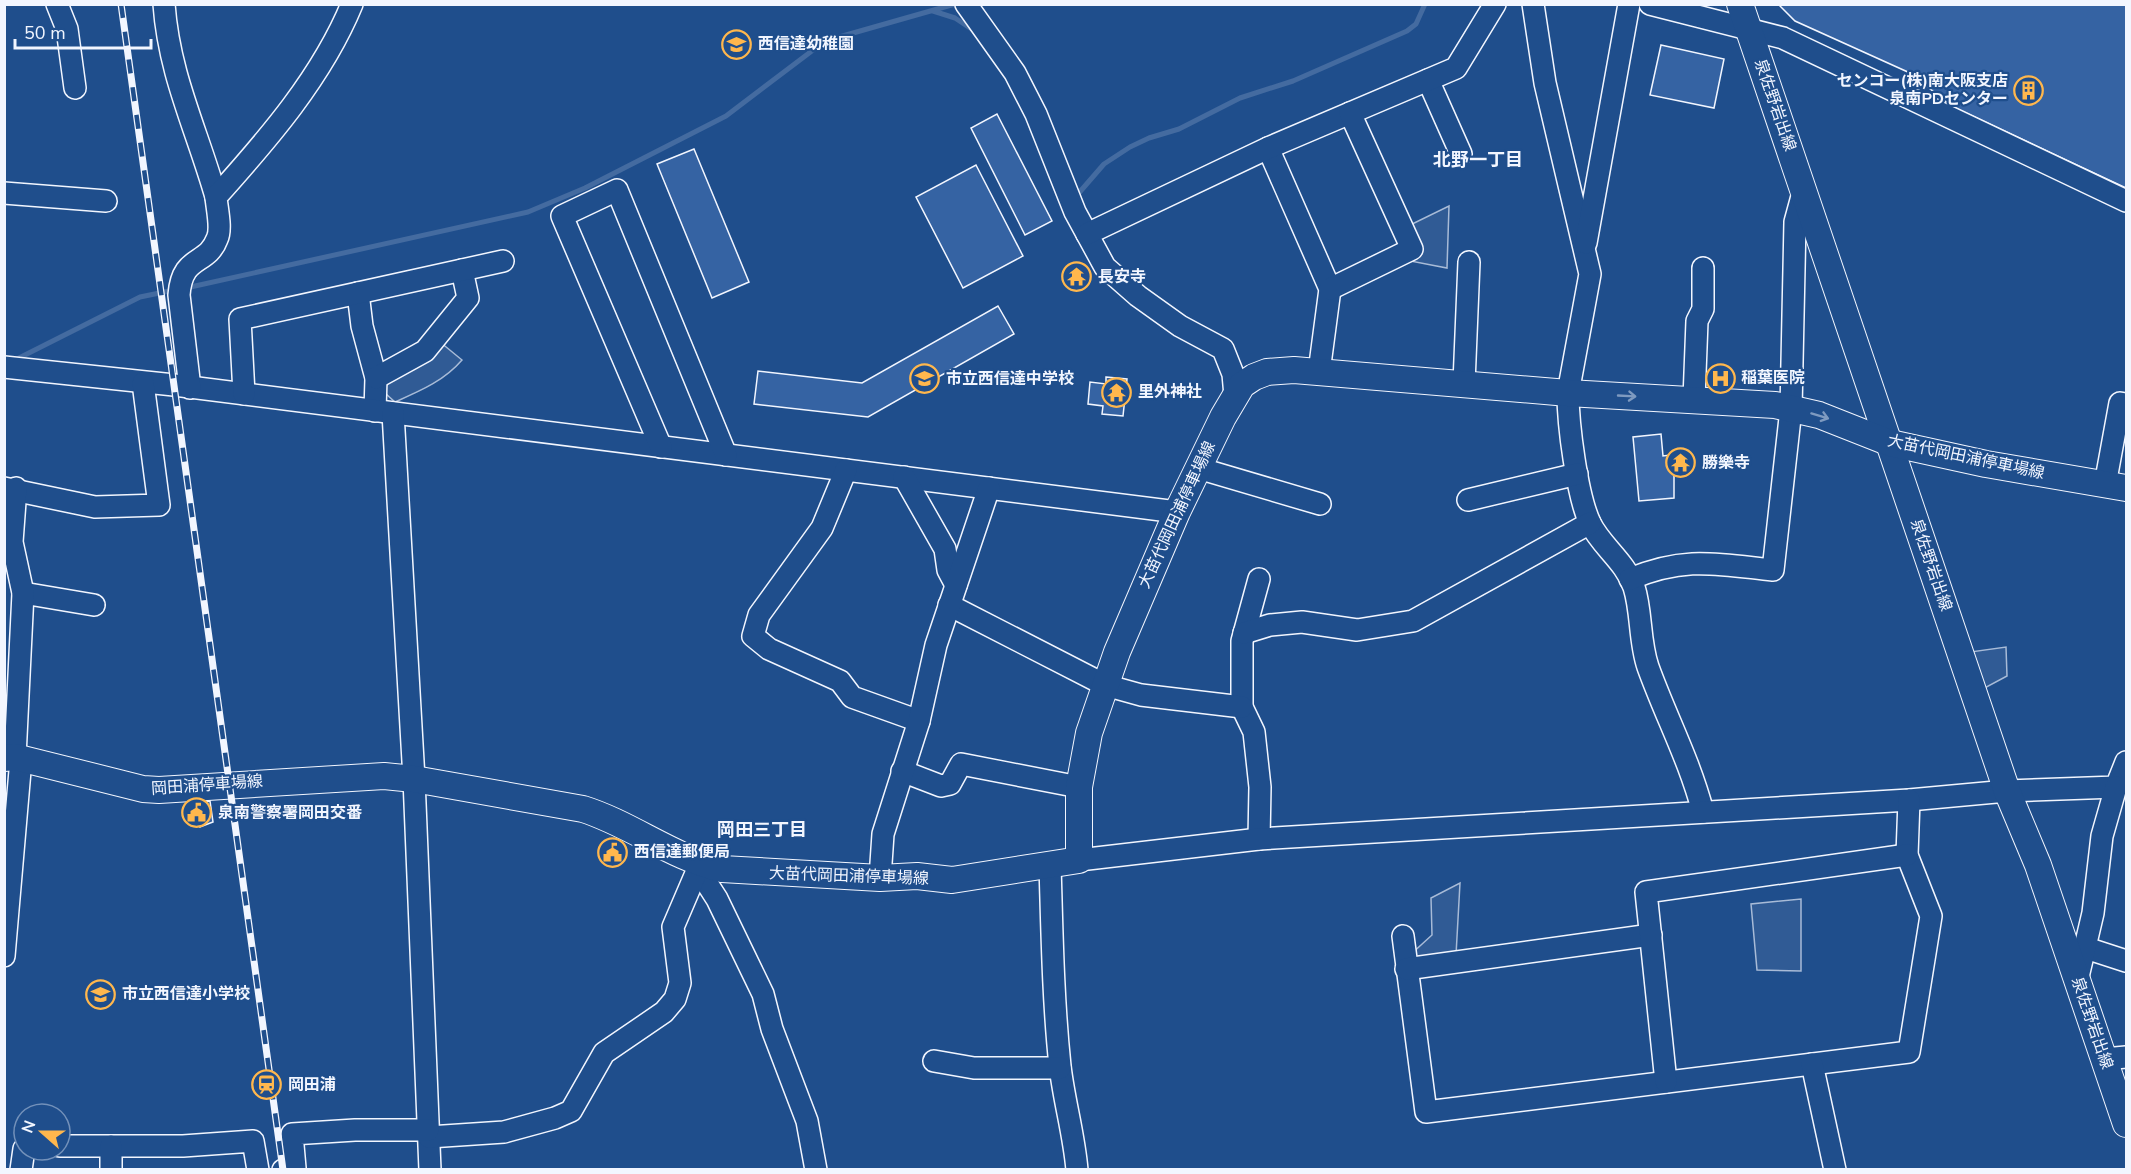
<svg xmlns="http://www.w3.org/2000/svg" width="2131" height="1174" font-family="'Nunito Sans','Noto Sans JP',sans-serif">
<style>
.green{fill:#305b95;stroke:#a8bbd7;stroke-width:1.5}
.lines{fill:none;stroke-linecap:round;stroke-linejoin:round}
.stream{stroke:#446ba0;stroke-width:5}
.building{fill:#3563a3;stroke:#f2f6ff;stroke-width:1.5}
.minor-casing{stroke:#f2f6ff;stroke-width:24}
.major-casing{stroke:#f2f6ff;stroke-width:28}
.minor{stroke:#1f4e8c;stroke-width:21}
.major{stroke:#1f4e8c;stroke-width:26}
.rail-casing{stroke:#f2f6ff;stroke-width:7}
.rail{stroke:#1f4e8c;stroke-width:4.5;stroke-dasharray:14;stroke-linecap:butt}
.oneway{stroke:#7e9ac0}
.labels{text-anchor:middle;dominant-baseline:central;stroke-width:4.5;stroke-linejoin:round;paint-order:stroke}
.poi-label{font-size:16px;font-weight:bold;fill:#f2f6ff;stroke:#1f4e8c;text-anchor:start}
.street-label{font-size:16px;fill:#f2f6ff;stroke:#1f4e8c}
.neighbourhood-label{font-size:18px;font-weight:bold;fill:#f2f6ff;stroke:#1f4e8c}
</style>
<rect width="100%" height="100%" fill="#1f4e8c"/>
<!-- green -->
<g class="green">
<polygon points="1449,206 1447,268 1405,260 1406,227"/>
<path d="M 440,342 L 462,360 C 444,381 420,391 395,402 L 385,393 L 383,383 Z"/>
<polygon points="2006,647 2007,676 1981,690 1970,652"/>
<polygon points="1460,883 1456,955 1422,960 1409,956 1432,935 1431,898"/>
<polygon points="1801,899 1801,971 1757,970 1751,904"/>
</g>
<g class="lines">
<!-- stream -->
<g class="stream">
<polyline points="933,11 955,18 973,30"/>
<polyline points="1073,194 1078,194 1104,164 1130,147 1149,138 1179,129 1240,98 1293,81 1407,31 1416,24 1425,4"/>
<polyline points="186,288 528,212 585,188 726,116 825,41 955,4"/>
<polyline points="13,361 140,297 174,290"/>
</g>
</g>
<!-- building -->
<g class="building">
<polygon points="1778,4 2126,4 2126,188 1953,107 1910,73 1795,21"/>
<polygon points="1661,45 1724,59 1714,108 1650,95"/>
<polygon points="997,114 1052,221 1025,235 971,128"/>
<polygon points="694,149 749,282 712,298 657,164"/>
<polygon points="976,165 1023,256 963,288 916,197"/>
<polygon points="998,306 1014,334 868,417 754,404 758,371 862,383"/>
<polygon points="1106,377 1127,379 1123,416 1102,414 1103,406 1088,404 1090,382 1106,384"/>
<polygon points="1661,434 1663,456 1670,455 1670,463 1674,463 1674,498 1639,501 1633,437"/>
<polygon points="210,801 213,822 200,827 197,803"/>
</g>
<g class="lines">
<defs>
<g id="minor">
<polyline points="57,4 67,29 75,88"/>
<path d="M 164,4 C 169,75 197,130 216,197"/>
<polyline points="966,4 1015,73 1036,114 1075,212 1105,267 1138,296 1180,326 1223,349 1233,374 1235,396"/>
<path d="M 1533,4 L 1545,83 L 1590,274 L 1568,393 C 1568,425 1577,495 1590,523 C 1601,546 1625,561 1634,587 C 1642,612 1639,641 1648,667 C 1666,717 1689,759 1703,812"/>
<polyline points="1650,4 1783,38 2126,201"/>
<polyline points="1428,80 1461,154"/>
<polyline points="1268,148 1330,289 1319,372"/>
<polyline points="4,193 106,201"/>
<polyline points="1087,234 1268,148 1456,68 1495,4"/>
<polyline points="1586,243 1629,4"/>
<polyline points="1330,289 1412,249 1350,113"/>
<polyline points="358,293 362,326 376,378 375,411"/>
<polyline points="4,367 174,385 1177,512"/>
<polyline points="376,378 425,351 468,298 462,270"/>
<polyline points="1464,383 1469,262"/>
<path d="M 190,388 L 179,295 C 182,254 207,266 217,239 C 222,229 217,209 216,197 C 268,139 322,77 352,4"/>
<polyline points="244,394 240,319 503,261"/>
<polyline points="1694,399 1697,321 1703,309 1703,268"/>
<polyline points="393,413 414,779 430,1170"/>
<polyline points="661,447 562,216 617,190 726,455"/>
<polyline points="1198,468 1320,504"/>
<polyline points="846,470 822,528 759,615 753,636 769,649 840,681 852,697 919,721"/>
<polyline points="904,477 945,549 948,570 956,585"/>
<polyline points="2105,485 2120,403 2126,404"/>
<polyline points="4,488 95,507 159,505 143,383"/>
<polyline points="1468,500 1577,474"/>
<polyline points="1259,579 1242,641 1242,707 1254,732 1260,787 1259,839"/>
<path d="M 1630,579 C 1685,556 1716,564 1773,570 L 1791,409 L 1795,222 L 1804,189"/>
<polyline points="23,593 94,605"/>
<polyline points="949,605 1105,685 1141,695 1242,707"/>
<polyline points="1244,633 1270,625 1302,622 1357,630 1413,621 1590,523"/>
<polyline points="15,757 23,593 12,542 16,488"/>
<polyline points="902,771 941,786 950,784 961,764 1079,787"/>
<polyline points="1079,860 1259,839 1909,800 2007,791 2116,787 2126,762"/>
<path d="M 1050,865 C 1052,932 1053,999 1060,1066 C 1064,1101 1074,1134 1077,1170"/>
<polyline points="699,871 717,899 763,994 772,1029 807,1121 816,1170"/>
<polyline points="880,878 883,834 919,721 936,645 989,488"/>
<polyline points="1403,936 1426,1112 1909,1052 1931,916 1907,855 1909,800"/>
<polyline points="2086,948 2126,961"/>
<polyline points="4,956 21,759"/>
<polyline points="1406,969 1651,935"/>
<polyline points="2077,981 2093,913 2102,836 2116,787"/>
<polyline points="2104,1059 2126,1057"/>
<polyline points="934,1061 974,1068 1060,1068"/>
<polyline points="1812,1064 1835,1170"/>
<polyline points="1666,1082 1646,892 1907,855"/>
<polyline points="429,1137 504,1132 555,1118 571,1111 604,1053 664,1012 675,999 680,983 673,927 700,864"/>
<polyline points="60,1146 183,1146 253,1141 258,1170"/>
<polyline points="21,1170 24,1149"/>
<polyline points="111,1170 111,1146"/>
<polyline points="283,1170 295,1168 292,1134 355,1130 428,1130"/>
</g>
<g id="major">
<polyline points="1740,4 2007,791 2038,865 2126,1124"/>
<path d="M 4,758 L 15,757 L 143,789 L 159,790 L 384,776 L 414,779 L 583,809 C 631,824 673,858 722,869 L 880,878 L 917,876 L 952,880 L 1079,860 L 1079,787 L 1089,733 L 1117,652 L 1177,512 L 1223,417 L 1242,385 L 1254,377 L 1267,372 L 1294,370 L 1568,393 L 1775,405 L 1819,415 L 1890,443 L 1986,464 L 2126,488"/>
</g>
</defs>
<!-- minor casing -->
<use href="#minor" class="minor-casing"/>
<!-- major casing -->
<use href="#major" class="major-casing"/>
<!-- minor -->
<use href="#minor" class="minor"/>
<!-- major -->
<use href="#major" class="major"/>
<defs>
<polyline id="rail" points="121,4 283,1170"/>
</defs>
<!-- rail casing -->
<use href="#rail" class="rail-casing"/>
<!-- rail -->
<use href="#rail" class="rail"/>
</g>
<!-- one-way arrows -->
<defs><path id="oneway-shaft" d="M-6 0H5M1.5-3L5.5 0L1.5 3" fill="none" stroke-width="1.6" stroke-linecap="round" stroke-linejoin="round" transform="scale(1.5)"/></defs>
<g class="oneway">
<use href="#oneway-shaft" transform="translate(1627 396) rotate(3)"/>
<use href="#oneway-shaft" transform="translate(1820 416) rotate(17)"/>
</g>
<!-- icons -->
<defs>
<symbol id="school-ring" viewBox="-11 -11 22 22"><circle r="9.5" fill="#1f4e8c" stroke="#ffb74d" stroke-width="1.5"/><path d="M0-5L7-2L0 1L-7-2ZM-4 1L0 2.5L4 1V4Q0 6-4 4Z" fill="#ffb74d"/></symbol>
<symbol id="building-ring" viewBox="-11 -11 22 22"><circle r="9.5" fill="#1f4e8c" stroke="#ffb74d" stroke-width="1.5"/><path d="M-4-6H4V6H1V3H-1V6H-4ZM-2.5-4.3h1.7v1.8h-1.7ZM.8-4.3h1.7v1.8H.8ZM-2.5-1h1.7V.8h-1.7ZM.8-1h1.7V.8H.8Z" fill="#ffb74d"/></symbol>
<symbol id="temple-ring" viewBox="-11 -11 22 22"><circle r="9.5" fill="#1f4e8c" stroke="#ffb74d" stroke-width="1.5"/><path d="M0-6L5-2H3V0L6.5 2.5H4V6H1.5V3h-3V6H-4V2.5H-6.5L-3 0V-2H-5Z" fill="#ffb74d"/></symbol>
<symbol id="hospital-ring" viewBox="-11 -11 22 22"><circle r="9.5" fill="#1f4e8c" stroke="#ffb74d" stroke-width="1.5"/><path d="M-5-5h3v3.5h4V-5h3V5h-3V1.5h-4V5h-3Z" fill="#ffb74d"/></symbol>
<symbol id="civic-ring" viewBox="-11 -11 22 22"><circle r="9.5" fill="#1f4e8c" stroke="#ffb74d" stroke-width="1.5"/><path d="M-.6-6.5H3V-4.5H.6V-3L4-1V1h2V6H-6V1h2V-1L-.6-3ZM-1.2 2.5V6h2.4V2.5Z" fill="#ffb74d"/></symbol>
<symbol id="station-ring" viewBox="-11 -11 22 22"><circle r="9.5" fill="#1f4e8c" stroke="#ffb74d" stroke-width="1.5"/><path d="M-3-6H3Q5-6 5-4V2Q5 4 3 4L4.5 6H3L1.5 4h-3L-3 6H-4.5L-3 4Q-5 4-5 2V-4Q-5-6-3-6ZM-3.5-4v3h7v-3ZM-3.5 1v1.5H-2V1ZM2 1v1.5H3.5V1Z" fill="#ffb74d"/></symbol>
</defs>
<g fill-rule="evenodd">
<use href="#school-ring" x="720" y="28" width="33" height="33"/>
<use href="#building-ring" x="2012" y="74" width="33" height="33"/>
<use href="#temple-ring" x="1060" y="260" width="33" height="33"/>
<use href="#hospital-ring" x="1704" y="362" width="33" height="33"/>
<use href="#school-ring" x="908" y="362" width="33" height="33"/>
<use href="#temple-ring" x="1100" y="376" width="33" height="33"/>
<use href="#temple-ring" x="1664" y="446" width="33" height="33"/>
<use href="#civic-ring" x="180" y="796" width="33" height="33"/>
<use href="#civic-ring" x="596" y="836" width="33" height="33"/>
<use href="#school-ring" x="84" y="978" width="33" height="33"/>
<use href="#station-ring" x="250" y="1068" width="33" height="33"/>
</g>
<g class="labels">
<!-- poi labels -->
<g class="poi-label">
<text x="758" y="44">西信達幼稚園</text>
<text x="2008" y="81" text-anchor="end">センコー(株)南大阪支店<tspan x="2008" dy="18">泉南PDセンター</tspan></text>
<text x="1098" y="277">長安寺</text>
<text x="1741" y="378">稲葉医院</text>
<text x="946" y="379">市立西信達中学校</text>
<text x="1138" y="392">里外神社</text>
<text x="1702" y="463">勝樂寺</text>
<text x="218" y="813">泉南警察署岡田交番</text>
<text x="634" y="852">西信達郵便局</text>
<text x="122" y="994">市立西信達小学校</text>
<text x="288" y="1085">岡田浦</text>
</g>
<!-- street labels -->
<g class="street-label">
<text transform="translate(1775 105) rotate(71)">泉佐野岩出線</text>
<text transform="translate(1966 457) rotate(12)">大苗代岡田浦停車場線</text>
<text transform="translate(1177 515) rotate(-65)">大苗代岡田浦停車場線</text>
<text transform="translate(1931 565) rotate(71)">泉佐野岩出線</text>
<text transform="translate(207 785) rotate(-4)">岡田浦停車場線</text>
<text transform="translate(849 876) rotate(2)">大苗代岡田浦停車場線</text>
<text transform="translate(2092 1023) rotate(71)">泉佐野岩出線</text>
</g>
<!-- neighbourhood labels -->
<g class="neighbourhood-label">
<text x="1478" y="160">北野一丁目</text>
<text x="762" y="830">岡田三丁目</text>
</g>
</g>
<!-- border -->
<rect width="2131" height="1174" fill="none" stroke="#f2f6ff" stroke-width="12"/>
<!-- north arrow -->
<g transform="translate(42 1132) rotate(291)"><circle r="28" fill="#1f4e8c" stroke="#7391ba" stroke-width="1.5"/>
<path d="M0-4.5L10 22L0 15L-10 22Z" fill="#ffb74d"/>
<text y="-9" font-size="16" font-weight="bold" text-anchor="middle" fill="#f2f6ff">N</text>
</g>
<!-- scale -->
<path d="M15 39v9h136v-9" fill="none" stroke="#f2f6ff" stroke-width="3"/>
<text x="24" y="39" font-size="18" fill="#f2f6ff" stroke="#1f4e8c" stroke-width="4.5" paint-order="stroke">50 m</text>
</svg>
